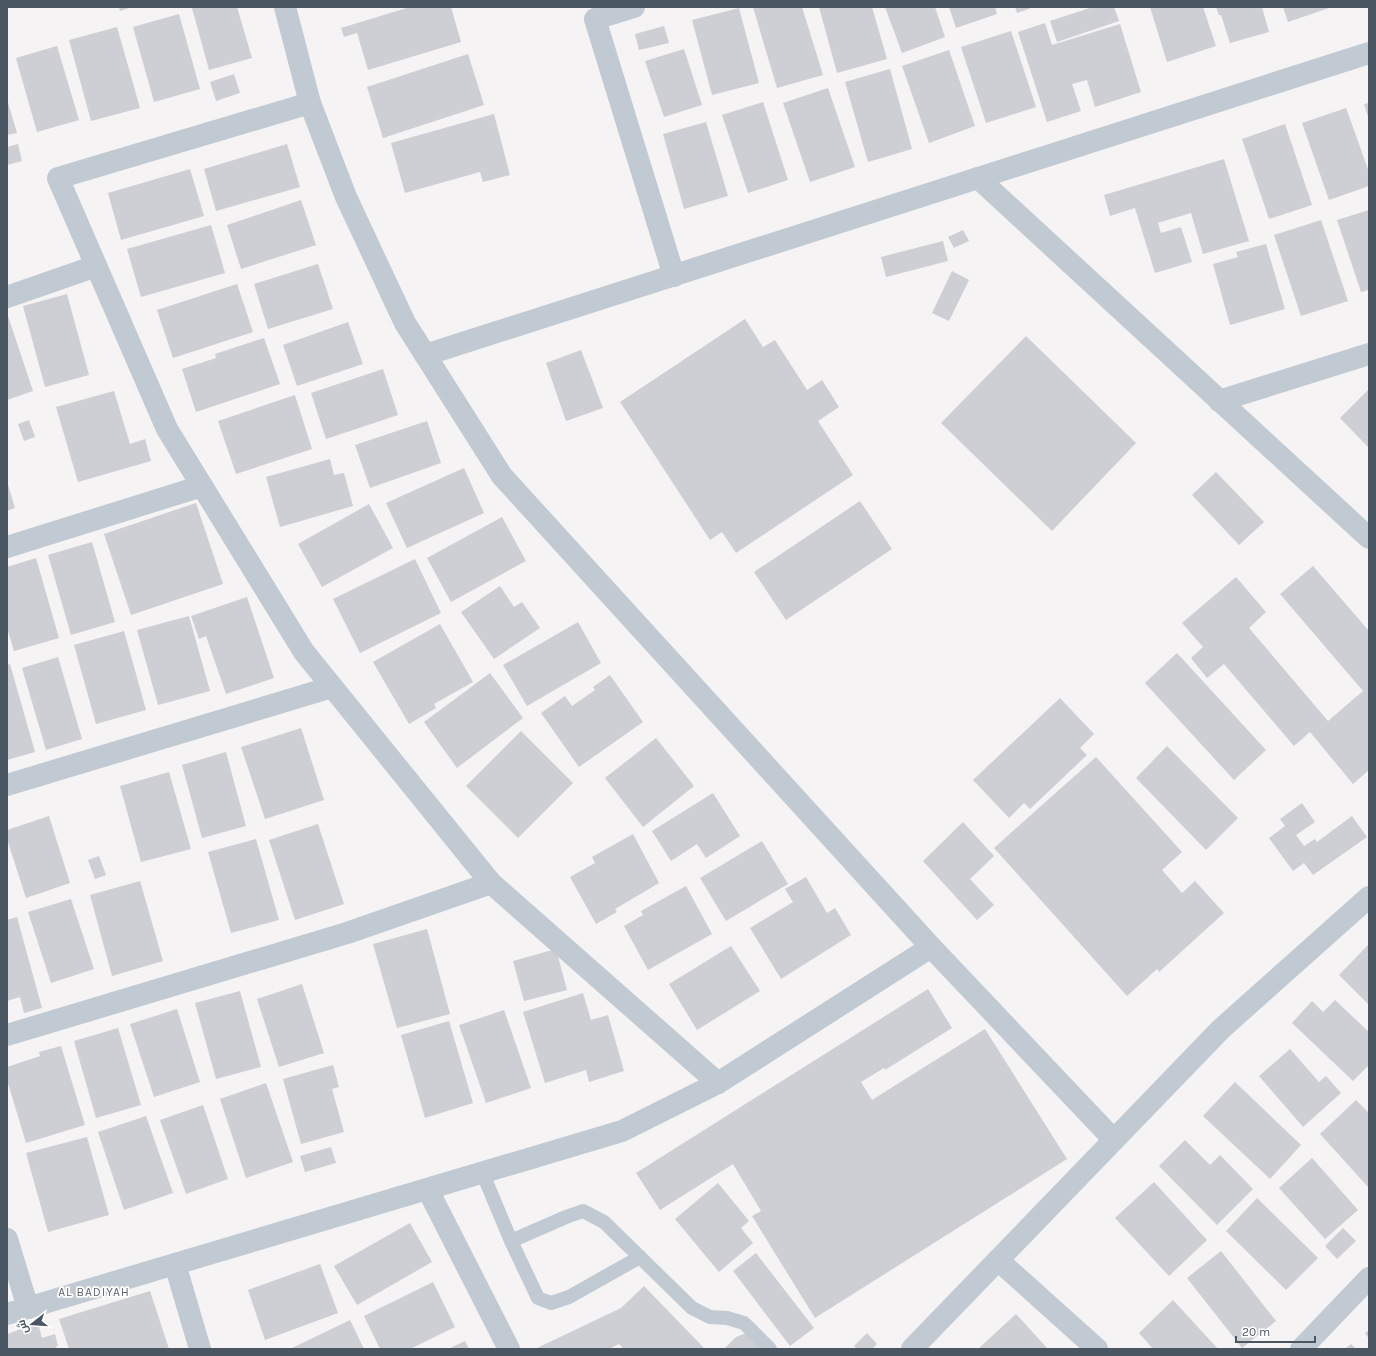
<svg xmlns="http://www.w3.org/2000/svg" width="1376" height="1356" font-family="Karla,Cairo,sans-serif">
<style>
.building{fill:#cdcfd5}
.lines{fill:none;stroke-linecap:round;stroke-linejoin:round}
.lane{stroke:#c1cad2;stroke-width:14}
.street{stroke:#c1cad2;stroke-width:22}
.labels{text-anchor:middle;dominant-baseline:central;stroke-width:3.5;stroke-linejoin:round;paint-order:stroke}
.neighbourhood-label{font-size:12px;letter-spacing:1px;fill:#5f6368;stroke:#fff}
</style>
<rect width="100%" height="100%" fill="#f5f3f3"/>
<!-- building -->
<g class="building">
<polygon points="119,7 132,7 120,11"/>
<polygon points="196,7 237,7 252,58 209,70 192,8"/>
<polygon points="410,7 451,7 461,42 368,70 357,33 344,37 341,28"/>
<polygon points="753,7 802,7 823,75 777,88"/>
<polygon points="819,7 872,7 887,59 837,73"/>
<polygon points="885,7 935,7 945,37 902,53"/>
<polygon points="949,7 995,7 997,14 956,28"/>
<polygon points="1015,7 1034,7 1017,13"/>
<polygon points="1093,7 1114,7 1119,21 1057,42 1050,21"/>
<polygon points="1150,7 1203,7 1216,46 1167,62"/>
<polygon points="1216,7 1262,7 1269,32 1230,43 1221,15 1219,15"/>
<polygon points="1283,7 1332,7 1288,22"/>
<polygon points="739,8 759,83 712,95 692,20"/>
<polygon points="179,14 200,89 154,102 133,27"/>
<polygon points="1045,23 1052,45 1120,24 1141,92 1095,107 1087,80 1072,84 1081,111 1047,122 1018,32"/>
<polygon points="664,26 669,43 639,50 635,34"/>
<polygon points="117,27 140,108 91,121 69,40"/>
<polygon points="1011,31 1036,107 986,123 961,47"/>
<polygon points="57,46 79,120 37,132 16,58"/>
<polygon points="684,49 702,105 664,117 645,61"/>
<polygon points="949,50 975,126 929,143 902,66"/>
<polygon points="468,54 484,105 383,138 367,87"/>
<polygon points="890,69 912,149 868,162 845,82"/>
<polygon points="234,74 240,93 216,101 210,82"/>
<polygon points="828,88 855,167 810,182 783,103"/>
<polygon points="7,99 17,133 7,135"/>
<polygon points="763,102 788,180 748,193 722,115"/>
<polygon points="1369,103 1369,120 1364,104"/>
<polygon points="1346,108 1369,172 1369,186 1329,200 1302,123"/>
<polygon points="494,114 510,175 483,182 480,172 405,193 391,143"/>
<polygon points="706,122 728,196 684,209 663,134"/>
<polygon points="1285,124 1312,205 1269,219 1242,139"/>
<polygon points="18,144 22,161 7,165 7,147"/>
<polygon points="287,144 300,187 216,211 204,169"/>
<polygon points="1224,159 1249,241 1203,254 1191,213 1158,223 1161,233 1181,227 1192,262 1155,273 1135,208 1110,216 1104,195"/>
<polygon points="190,169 204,216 121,240 108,193"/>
<polygon points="301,200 316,245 241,269 227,225"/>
<polygon points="1369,210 1369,290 1361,292 1337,220"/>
<polygon points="1321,220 1348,301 1301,316 1274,235"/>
<polygon points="211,225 225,273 141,297 127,249"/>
<polygon points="963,230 969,241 954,248 948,237"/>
<polygon points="943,241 948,261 886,277 881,257"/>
<polygon points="1266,244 1285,309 1230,325 1213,264 1238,257 1236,252"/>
<polygon points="318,264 333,309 268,329 254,284"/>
<polygon points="952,271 969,280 949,321 932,313"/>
<polygon points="237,284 253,332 173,358 157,310"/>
<polygon points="67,294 89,375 45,387 23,306"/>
<polygon points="7,313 33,391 7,400"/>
<polygon points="745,319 763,347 775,340 807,390 822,380 839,407 818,421 853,475 736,553 722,532 710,540 620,402"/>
<polygon points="348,322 363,364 297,386 283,345"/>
<polygon points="1026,336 1136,443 1052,531 941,423"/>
<polygon points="264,338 280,384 196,412 182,369 216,358 215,354"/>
<polygon points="581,350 603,408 566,421 546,363"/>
<polygon points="383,369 398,415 326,439 311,393"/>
<polygon points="1369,389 1369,448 1340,418"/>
<polygon points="114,391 130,444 145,439 151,461 78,482 56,407"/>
<polygon points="295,395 312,449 236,474 218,421"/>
<polygon points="29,420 35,437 24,441 18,424"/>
<polygon points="427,421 441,463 370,488 355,445"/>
<polygon points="330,459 334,475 344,473 353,506 280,527 266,477"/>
<polygon points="464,468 484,513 407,548 386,503"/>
<polygon points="1216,472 1264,522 1239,545 1192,495"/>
<polygon points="7,481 15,508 7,511"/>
<polygon points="860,501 892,549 786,620 754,572"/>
<polygon points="196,503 223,584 131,615 104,534"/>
<polygon points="369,504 393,548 322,587 298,544"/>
<polygon points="502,517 526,561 451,602 427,558"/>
<polygon points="92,542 115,622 71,635 48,555"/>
<polygon points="36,558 59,638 14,651 7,628 7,567"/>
<polygon points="415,559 441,613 360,653 333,599"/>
<polygon points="1313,566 1369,631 1369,770 1353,784 1310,732 1294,746 1224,664 1207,678 1191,658 1203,647 1182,623 1236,577 1266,612 1249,628 1328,721 1363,691 1280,594"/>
<polygon points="500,586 514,607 522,602 540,628 494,659 461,612"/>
<polygon points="247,597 274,678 226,694 206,636 199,639 191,616"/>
<polygon points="189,616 210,691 158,705 137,630"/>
<polygon points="578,622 601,663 527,706 503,665"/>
<polygon points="440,624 473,682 434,704 436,708 409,724 373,662"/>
<polygon points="124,631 146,710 96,724 74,645"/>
<polygon points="1177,653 1266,750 1234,780 1145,683"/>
<polygon points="58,657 82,739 46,750 22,668"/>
<polygon points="10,664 35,752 7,760 7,665"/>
<polygon points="490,673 523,718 457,768 424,722"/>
<polygon points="610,675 643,722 579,767 541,713 565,696 572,706 595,690 593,687"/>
<polygon points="1060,698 1094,734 1080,748 1087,755 1030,809 1024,803 1009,818 973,780"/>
<polygon points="301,728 324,800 265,819 241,747"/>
<polygon points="521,731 573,783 518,838 466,786"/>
<polygon points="656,738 694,786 643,827 605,778"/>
<polygon points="1167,746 1238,818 1206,850 1136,778"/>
<polygon points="226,752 246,826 202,838 182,765"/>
<polygon points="1096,757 1182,852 1162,870 1182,893 1195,881 1224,913 1159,972 1157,969 1127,996 994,848"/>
<polygon points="169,772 191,849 141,862 120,786"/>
<polygon points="713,793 740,836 706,858 697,844 671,861 652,831"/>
<polygon points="1302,803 1315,822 1296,835 1304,846 1315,839 1317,842 1352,816 1367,837 1313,875 1304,863 1293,871 1269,838 1285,826 1280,819"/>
<polygon points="49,816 70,883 26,898 7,839 7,830"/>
<polygon points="963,822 994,856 970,879 994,905 977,920 923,861"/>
<polygon points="318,824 344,904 295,920 269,840"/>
<polygon points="633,834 659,883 615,909 617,912 596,924 570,877 595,863 592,857"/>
<polygon points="256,839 279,920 231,933 208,852"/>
<polygon points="762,841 788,884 726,921 700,878"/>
<polygon points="99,856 106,875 95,879 88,860"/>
<polygon points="806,877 827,913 835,908 851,935 781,979 750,928 793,902 785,889"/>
<polygon points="140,881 163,961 112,976 90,895"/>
<polygon points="686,886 712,934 648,970 624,926 643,915 641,911"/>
<polygon points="71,899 94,969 51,983 28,912"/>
<polygon points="17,917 42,1008 24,1013 20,997 7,1001 7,920"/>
<polygon points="427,929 450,1014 397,1028 373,944"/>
<polygon points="1369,944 1369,1005 1339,975"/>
<polygon points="731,946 760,991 697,1030 669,984"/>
<polygon points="556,949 567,990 524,1001 513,961"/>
<polygon points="302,984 324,1053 279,1067 257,999"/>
<polygon points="928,989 952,1028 885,1070 884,1068 861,1082 872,1100 985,1029 1067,1159 815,1318 752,1216 761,1211 733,1164 660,1210 636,1173"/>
<polygon points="240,991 261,1067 216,1079 195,1003"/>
<polygon points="583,993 591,1020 608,1015 624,1071 589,1082 586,1070 545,1083 523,1012"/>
<polygon points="1335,1000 1369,1032 1369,1065 1353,1081 1292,1023 1312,1001 1323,1012"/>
<polygon points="177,1009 200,1082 154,1097 130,1024"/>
<polygon points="504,1010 531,1088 486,1103 459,1025"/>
<polygon points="449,1021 473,1103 425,1118 401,1035"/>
<polygon points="118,1028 141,1105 96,1118 74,1041"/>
<polygon points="61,1046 85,1125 26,1143 7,1080 7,1067 40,1056 39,1052"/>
<polygon points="1290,1049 1319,1082 1326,1076 1341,1093 1303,1127 1259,1076"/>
<polygon points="333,1065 339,1087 332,1089 344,1132 301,1144 283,1079"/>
<polygon points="1235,1082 1301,1145 1270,1179 1203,1116"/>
<polygon points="266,1083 293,1162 246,1178 220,1099"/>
<polygon points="1356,1100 1369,1113 1369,1188 1320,1134"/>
<polygon points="203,1105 228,1179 186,1194 160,1120"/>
<polygon points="146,1116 173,1193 124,1210 98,1132"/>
<polygon points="87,1137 109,1215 48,1232 26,1153"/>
<polygon points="1185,1140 1210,1165 1220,1155 1253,1189 1217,1225 1159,1166"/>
<polygon points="331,1147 336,1163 305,1172 300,1156"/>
<polygon points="1312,1158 1358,1210 1325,1239 1279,1188"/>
<polygon points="1154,1182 1207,1240 1169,1276 1115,1218"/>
<polygon points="718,1183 749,1221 741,1228 753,1243 719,1272 675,1219"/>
<polygon points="1257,1198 1318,1258 1286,1290 1226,1231"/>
<polygon points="410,1223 432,1262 357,1305 334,1266"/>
<polygon points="1343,1228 1356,1241 1337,1259 1325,1246"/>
<polygon points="1221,1251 1276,1321 1242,1348 1187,1278"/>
<polygon points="756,1253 814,1328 790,1346 733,1271"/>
<polygon points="320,1264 338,1313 265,1340 248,1290"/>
<polygon points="433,1282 455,1327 410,1349 380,1349 364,1316"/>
<polygon points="644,1286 705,1349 624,1349 619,1344 609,1349 535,1349 621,1308"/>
<polygon points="150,1291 169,1349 69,1349 59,1319"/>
<polygon points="1173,1300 1218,1349 1153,1349 1139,1333"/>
<polygon points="1016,1314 1048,1349 978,1349"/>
<polygon points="350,1320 364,1349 290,1349"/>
<polygon points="38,1323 42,1338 55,1334 58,1346 56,1346 57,1349 7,1349 7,1334"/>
<polygon points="1369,1330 1369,1339 1365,1333"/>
<polygon points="746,1333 762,1349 724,1349 736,1337"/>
<polygon points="867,1333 877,1344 872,1349 857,1349 854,1346"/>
<polygon points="465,1341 469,1349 448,1349"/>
<polygon points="1351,1344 1356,1349 1345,1349"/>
</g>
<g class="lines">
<!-- lane -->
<g class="lane">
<polyline points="483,1174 511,1241 538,1298 551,1303 569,1297 640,1257"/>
<polyline points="511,1241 566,1217 583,1211 604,1222 692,1308 710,1317 727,1318 744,1323 770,1349"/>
</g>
<!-- street -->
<g class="street">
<polyline points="285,7 310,103 346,197 405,323 502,476 931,947 1114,1140"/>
<polyline points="634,7 595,19 674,276"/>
<polyline points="310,103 58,178 167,429 304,652 491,883 718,1083"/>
<polyline points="978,178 1369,538"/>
<polyline points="7,297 96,266"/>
<polyline points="425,355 1369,53"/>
<polyline points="1219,401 1369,354"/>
<polyline points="7,547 202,486"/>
<polyline points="7,785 332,687"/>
<polyline points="7,1035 347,933 491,883"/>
<polyline points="428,1190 509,1349"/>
<polyline points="7,1239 28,1308"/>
<polyline points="998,1260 1097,1349"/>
<polyline points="175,1264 200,1349"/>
<polyline points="7,1314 622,1131 718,1083 931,947"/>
<polyline points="912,1349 1221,1029 1369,897"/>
<polyline points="1301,1349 1369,1278"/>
</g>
</g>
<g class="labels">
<!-- neighbourhood labels -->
<g class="neighbourhood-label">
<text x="94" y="1292">AL BADIYAH</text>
</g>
</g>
<!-- border -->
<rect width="1376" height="1356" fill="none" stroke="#4a5661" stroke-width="16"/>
<!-- north arrow -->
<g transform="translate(32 1324) rotate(253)" stroke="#ffffff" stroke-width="3" paint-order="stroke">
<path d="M0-3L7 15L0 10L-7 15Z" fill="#4a5661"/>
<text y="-6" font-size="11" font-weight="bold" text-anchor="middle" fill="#4a5661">ش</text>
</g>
<!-- scale -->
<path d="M1236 1336v6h79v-6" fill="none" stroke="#4a5661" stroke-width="2"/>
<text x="1242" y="1336" font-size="12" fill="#4a5661" stroke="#ffffff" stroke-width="3" paint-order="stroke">20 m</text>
</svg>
